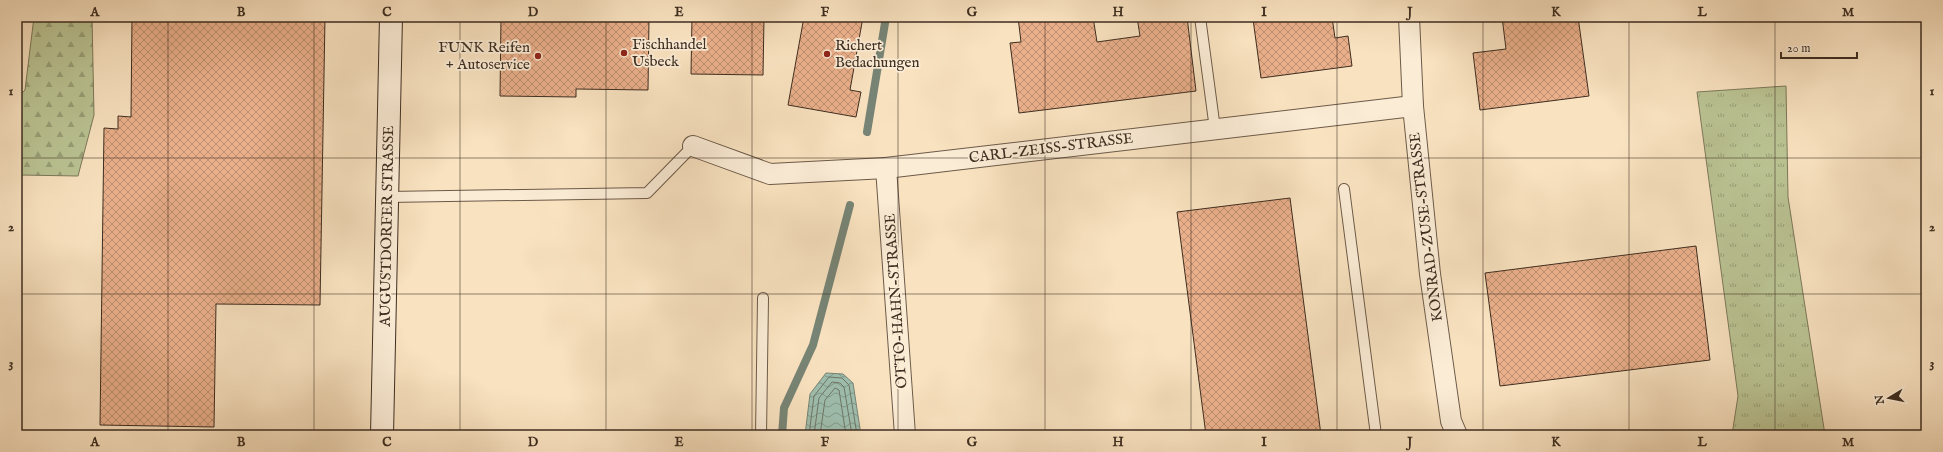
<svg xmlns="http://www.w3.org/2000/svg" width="1943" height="452" font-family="'IM FELL English',serif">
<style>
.grass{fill:url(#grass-tufts);stroke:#7c785a}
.forest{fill:url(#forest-firs);stroke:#7c785a}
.water{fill:url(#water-waves);stroke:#778475}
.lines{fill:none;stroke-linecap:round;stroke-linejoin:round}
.shore{stroke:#6e7667;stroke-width:1}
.stream{stroke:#778475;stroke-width:8}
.building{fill:url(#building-cross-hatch);stroke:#3d2d20}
.service-casing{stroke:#6c5a48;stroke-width:12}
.minor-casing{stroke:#6c5a48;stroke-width:22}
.secondary-casing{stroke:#3d2d20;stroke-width:24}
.service{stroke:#fbecd6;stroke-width:10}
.minor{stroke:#fbecd6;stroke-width:20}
.secondary{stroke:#fbecd6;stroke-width:22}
.grid{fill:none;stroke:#3d2d20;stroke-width:1;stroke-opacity:0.55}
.poi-dot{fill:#8f2418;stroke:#fbecd6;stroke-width:1.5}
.labels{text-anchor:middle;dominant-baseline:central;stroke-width:3.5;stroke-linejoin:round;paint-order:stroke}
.poi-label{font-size:15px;fill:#3d2d20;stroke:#fbecd6;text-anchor:start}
.street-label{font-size:15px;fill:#3d2d20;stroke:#fbecd6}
.neatline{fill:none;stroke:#3d2d20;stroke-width:1.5}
.grid-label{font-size:13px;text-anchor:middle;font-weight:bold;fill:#3d2d20}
</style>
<defs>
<pattern id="grass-tufts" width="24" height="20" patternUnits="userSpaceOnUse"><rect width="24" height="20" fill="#bbc494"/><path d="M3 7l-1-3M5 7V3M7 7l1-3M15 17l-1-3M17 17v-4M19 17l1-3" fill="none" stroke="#99a078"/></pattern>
<pattern id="forest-firs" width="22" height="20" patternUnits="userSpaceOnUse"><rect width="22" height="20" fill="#bbc494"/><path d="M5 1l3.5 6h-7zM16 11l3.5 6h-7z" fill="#99a078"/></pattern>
<pattern id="water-waves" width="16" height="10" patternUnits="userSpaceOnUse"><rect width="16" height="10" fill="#9ebeae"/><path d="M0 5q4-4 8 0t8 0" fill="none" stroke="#829b8d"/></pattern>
<pattern id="building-cross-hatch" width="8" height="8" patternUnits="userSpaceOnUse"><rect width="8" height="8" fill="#eab08b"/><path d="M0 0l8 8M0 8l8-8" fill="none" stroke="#bf9071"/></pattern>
</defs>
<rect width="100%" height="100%" fill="#f9e2c0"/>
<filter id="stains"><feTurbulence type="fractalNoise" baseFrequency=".005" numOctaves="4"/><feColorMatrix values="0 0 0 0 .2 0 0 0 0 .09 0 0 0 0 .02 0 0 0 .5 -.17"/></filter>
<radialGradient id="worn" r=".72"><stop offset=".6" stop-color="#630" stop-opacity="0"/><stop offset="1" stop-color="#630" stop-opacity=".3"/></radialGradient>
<!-- grass -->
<polygon class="grass" points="1786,86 1788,197 1825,435 1732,435 1738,396 1697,92"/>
<!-- forest -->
<polygon class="forest" points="34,17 92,17 94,115 78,176 20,175 17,182 17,98 25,90"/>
<!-- water -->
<polygon class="water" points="826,373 843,374 853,383 861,435 805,435 810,394"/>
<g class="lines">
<!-- shore -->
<g class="shore">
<polyline points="809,435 814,396 829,377 842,378 849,385 857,435"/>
<polyline points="814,435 819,398 832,382 840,383 844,387 852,435"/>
<polyline points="820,435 825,400 835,388 839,390 846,435"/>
</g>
<!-- stream -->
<g class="stream">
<polyline points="867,132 886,17"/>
<polyline points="782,435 784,408 813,345 850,205"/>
</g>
</g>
<!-- building -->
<g class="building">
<polygon points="132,17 325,17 320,305 216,304 214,427 100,425 104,128 118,129 118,116 131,117"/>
<polygon points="501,17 649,17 648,90 576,89 576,97 500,96"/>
<polygon points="692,17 764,17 763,75 691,74"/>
<polygon points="804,17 863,17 850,90 861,92 856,117 788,105"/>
<polygon points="1018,17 1093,17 1097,42 1140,36 1137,17 1187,17 1196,91 1019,113 1010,43 1021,42"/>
<polygon points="1271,17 1332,17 1335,38 1348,36 1352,66 1261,78 1253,19"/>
<polygon points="1502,17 1578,17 1589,96 1480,110 1473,53 1506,49"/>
<polygon points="1290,198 1321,435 1206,435 1177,212"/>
<polygon points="1696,246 1710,360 1500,386 1485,273"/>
</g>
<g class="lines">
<defs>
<g id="service">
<polyline points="1200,17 1215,129"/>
<polyline points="1344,189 1376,435"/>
<polyline points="388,197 647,193 693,146"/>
<polyline points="761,435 763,298"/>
</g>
<g id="minor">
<polyline points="1409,17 1413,106 1430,274 1451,421 1457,435"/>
<polyline points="693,146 770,174 886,168 1413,106"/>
<polyline points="886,168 905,435"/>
</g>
<polyline id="secondary" points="382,435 391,17"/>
</defs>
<!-- service casing -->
<use href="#service" class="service-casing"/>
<!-- minor casing -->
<use href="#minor" class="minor-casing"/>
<!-- secondary casing -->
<use href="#secondary" class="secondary-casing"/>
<!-- service -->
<use href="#service" class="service"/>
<!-- minor -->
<use href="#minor" class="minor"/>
<!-- secondary -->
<use href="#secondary" class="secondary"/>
</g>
<!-- grid -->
<path class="grid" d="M 168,17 L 168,435M 314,17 L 314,435M 460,17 L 460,435M 606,17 L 606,435M 752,17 L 752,435M 898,17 L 898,435M 1045,17 L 1045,435M 1191,17 L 1191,435M 1337,17 L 1337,435M 1483,17 L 1483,435M 1629,17 L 1629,435M 1775,17 L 1775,435M 17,158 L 1926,158M 17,294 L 1926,294"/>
<!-- markers -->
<g class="poi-dot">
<circle cx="624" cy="53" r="4"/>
<circle cx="827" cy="54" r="4"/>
<circle cx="538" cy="56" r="4"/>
</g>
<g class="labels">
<!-- poi labels -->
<g class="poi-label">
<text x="632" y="44">Fischhandel<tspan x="632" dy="17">Usbeck</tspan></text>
<text x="835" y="45">Richert<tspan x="835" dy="17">Bedachungen</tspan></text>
<text x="530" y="47" text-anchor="end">FUNK Reifen<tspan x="530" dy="17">+ Autoservice</tspan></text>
</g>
<!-- street labels -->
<g class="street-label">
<text transform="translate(1051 148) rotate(-7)">CARL-ZEISS-STRASSE</text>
<text transform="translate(387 226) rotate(-89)">AUGUSTDORFER STRASSE</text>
<text transform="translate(1426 227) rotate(-97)">KONRAD-ZUSE-STRASSE</text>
<text transform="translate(896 301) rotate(-94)">OTTO-HAHN-STRASSE</text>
</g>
</g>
<!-- margin -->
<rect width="1943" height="452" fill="none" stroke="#f9e2c0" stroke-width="44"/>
<!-- north arrow -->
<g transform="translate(1889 398) rotate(260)" stroke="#fbecd6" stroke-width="3" paint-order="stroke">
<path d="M0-3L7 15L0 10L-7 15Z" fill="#3d2d20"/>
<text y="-6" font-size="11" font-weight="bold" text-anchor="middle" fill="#3d2d20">N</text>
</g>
<!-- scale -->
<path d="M1781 52v6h76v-6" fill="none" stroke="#3d2d20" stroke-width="2"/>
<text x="1787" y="52" font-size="12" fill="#3d2d20" stroke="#fbecd6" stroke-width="3" paint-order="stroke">20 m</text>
<rect x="22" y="22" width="1899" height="408" class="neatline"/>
<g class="grid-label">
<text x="95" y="16">A</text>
<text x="241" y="16">B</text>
<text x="387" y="16">C</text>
<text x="533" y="16">D</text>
<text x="679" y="16">E</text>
<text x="825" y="16">F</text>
<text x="972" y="16">G</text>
<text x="1118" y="16">H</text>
<text x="1264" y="16">I</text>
<text x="1410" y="16">J</text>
<text x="1556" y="16">K</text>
<text x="1702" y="16">L</text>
<text x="1848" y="16">M</text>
<text x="11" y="95">1</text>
<text x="1932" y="95">1</text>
<text x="11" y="231">2</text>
<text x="1932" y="231">2</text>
<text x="11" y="367">3</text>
<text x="1932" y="367">3</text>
<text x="95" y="446">A</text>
<text x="241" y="446">B</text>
<text x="387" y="446">C</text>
<text x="533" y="446">D</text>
<text x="679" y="446">E</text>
<text x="825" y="446">F</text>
<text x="972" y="446">G</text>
<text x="1118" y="446">H</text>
<text x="1264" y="446">I</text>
<text x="1410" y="446">J</text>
<text x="1556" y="446">K</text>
<text x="1702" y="446">L</text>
<text x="1848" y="446">M</text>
</g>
<rect width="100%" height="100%" filter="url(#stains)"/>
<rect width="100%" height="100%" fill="url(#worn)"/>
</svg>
